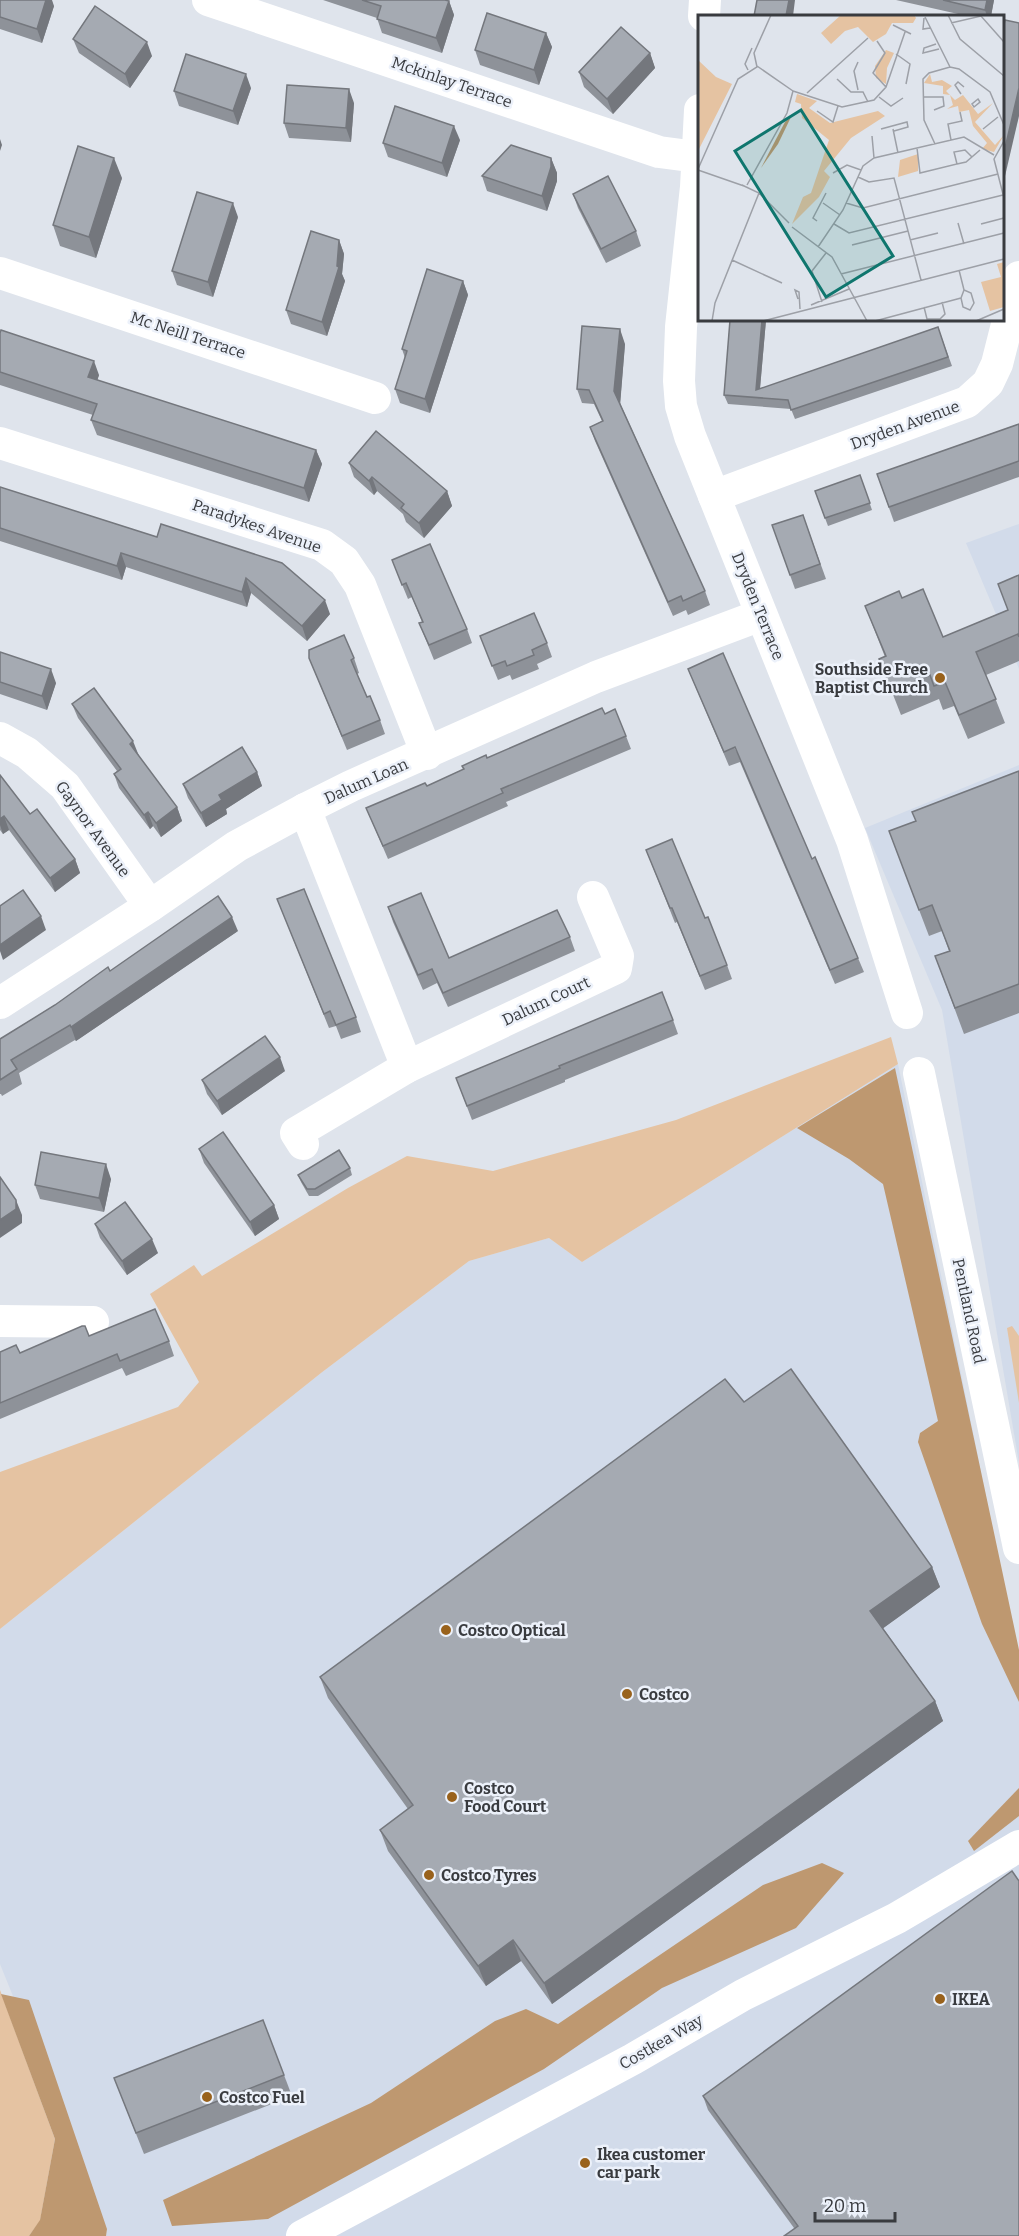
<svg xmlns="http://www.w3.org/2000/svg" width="1019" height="2236" font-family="Bitter,serif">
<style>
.built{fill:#d2dbea}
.green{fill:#e5c3a2}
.forest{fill:#be9870}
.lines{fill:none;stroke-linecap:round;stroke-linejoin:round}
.minor{stroke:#fff;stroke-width:32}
.wall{fill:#8e9299}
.shaded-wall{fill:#74777d}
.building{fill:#a5aab2;stroke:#74777d;stroke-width:1.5}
.poi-dot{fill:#99621c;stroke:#ecf1fa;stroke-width:2}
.labels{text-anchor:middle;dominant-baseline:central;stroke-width:5;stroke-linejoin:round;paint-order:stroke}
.street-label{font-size:16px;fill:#393b3f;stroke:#ecf1fa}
.poi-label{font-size:16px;font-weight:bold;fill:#393b3f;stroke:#ecf1fa;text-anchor:start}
.inset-road{fill:none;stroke:#9da0a7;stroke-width:1.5}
.view{fill:#0f766e;fill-opacity:0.15;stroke:#0f766e;stroke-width:3}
.inset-edge{fill:none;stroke:#393b3f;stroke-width:3}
</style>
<rect width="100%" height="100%" fill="#dfe4ec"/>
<!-- built -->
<g class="built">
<polygon points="1019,524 1019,669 966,543"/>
<polygon points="1019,765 1019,1463 942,1010 865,828"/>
<polygon points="898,1064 1019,1658 1019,2236 106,2236 107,2229 0,1964 0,1629 321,1373 469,1261 549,1238 582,1262"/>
</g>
<!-- green -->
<g class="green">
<polygon points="891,1037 898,1064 582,1262 549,1238 469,1261 321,1373 0,1629 0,1472 178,1407 199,1382 150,1294 194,1265 202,1276 348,1188 407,1156 493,1171 676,1120"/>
<polygon points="1012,1326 1019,1336 1019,1403 1007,1328"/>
<polygon points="0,1990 55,2139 40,2221 29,2236 0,2236"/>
</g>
<!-- forest -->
<g class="forest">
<polygon points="895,1068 1019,1650 1019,1702 982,1624 918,1442 920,1433 938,1421 883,1184 849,1159 797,1128"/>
<polygon points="1019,1788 1019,1816 974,1851 968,1841"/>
<polygon points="822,1863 844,1873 796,1928 662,1988 544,2069 268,2219 172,2226 163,2200 371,2103 495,2021 526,2009 558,2024 763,1885"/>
<polygon points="1,1994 29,2000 107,2229 106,2236 29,2236 40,2220 55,2139"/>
</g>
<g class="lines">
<!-- minor -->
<g class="minor">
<polyline points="208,0 659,152 697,157"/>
<polyline points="704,16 705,0"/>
<polyline points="700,110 696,187 681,327 679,381 681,406 690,436 852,840 907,1013"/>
<polyline points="0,273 375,398"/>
<polyline points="0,443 322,545 344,561 360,585 427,754"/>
<polyline points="714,496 967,402 988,383 997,364 1019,277"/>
<polyline points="0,738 27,753 65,786 150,906"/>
<polyline points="305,809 407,1067"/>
<polyline points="0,1003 150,906 237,846 305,809 351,786 596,677 761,615"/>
<polyline points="919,1073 1019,1548"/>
<polyline points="303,1144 296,1133 407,1067 616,968 618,956 593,897"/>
<polyline points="0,1321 93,1322"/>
<polyline points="302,2236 633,2059 743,1995 897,1918 1019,1846"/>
</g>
</g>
<!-- wall -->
<g class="wall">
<polygon points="0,0 54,6 42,43 0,29"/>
<polygon points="323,0 445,0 449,1 454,15 442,53 382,33 377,18"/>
<polygon points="896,0 994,0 991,16 967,16"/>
<polygon points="546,33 552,47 539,85 480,65 475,50"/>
<polygon points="73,39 152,56 130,88 79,53"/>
<polygon points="650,53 655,68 613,114 584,87 579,72"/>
<polygon points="251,88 238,125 179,106 174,91"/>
<polygon points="354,103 351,142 289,138 284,123"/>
<polygon points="460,140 447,177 388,157 383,143"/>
<polygon points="551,158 557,173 557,181 547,211 487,191 482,176"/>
<polygon points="122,178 96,258 60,246 53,225"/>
<polygon points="573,194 636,231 641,246 606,263 578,208"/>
<polygon points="238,217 213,297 177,285 172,271"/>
<polygon points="339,240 344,254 342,274 345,281 327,336 291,324 286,310"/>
<polygon points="463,281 468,295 430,413 400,403 395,389 405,358 402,349"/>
<polygon points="730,320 766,320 760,389 938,327 952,366 795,419 791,409 728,404 724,395"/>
<polygon points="0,333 99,375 97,380 316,450 322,464 309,502 97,435 91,420 93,415 0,385"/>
<polygon points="625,344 620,403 705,591 710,605 688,615 686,610 673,616 595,441 590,427 602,421 594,404 582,403 577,389"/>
<polygon points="1019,424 1019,477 894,522 877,474"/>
<polygon points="349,463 447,491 452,506 424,538 406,522 403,514 377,491 374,495 354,477"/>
<polygon points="860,475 872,510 828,526 815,491"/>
<polygon points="0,487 157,537 330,614 307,641 251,593 247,607 126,567 122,580 0,541"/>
<polygon points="803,515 826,579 795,589 772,525"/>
<polygon points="392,560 467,629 472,643 434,660 419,623 422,622 412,597 408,599"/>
<polygon points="1019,575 1019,661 986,675 1005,723 968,739 954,706 943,710 939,699 901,715 879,659 885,657 865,606 902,598 943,637 1008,610 998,584"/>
<polygon points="480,636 547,643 552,657 537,664 539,669 512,680 510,675 498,680"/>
<polygon points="0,652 56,683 47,710 0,694"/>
<polygon points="309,658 354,658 359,673 357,674 367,697 380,720 385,734 347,750"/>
<polygon points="688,669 858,958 864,972 835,984 740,762 729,766"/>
<polygon points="72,704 177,807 182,821 161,837 153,826 150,829 119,788 114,774 117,771 78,718"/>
<polygon points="605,714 626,736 631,749 506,802 508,806 388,859 366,808 427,786 487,758"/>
<polygon points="1019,771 1019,1013 964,1034 935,956 949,951 942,931 929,936 889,831 915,822"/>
<polygon points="257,772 262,786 226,809 227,814 206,827 188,798 183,784"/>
<polygon points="0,775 30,814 75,859 80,873 55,892 9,830 3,834 0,830"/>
<polygon points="646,850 705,918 727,965 732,979 705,990 677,922 675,923"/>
<polygon points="277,899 356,1017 361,1032 341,1039 336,1026 329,1028"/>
<polygon points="388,907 449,958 570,937 575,951 448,1007 437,983 423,990 393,922"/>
<polygon points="238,931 76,1041 75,1040 19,1073 22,1084 2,1096 1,1094 0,1094 0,1039 110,971"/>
<polygon points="673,1020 678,1034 565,1080 565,1082 472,1120 456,1078"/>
<polygon points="285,1071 222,1115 207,1094 202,1080"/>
<polygon points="199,1149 274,1205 279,1219 255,1236 204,1163"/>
<polygon points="350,1168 352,1175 318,1196 309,1196 301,1182 298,1175"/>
<polygon points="111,1179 104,1212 40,1199 35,1185"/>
<polygon points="95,1224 158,1253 127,1275 100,1238"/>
<polygon points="89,1336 169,1341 174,1356 126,1376 122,1368 0,1419 0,1352 20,1353"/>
<polygon points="744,1402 932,1567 940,1587 883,1628 935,1701 943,1721 552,2004 521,1961 486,1986 388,1851 380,1830 408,1809 328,1698 320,1677"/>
<polygon points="284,2075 292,2096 144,2154 114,2078"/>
<polygon points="703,2096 1019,2236 794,2228 708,2110"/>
</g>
<!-- shaded-wall -->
<g class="shaded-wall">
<polygon points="46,0 52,0 54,6 42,43 37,29"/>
<polygon points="789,0 795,0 793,16 786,16"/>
<polygon points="987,0 994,0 991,16 987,16 985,10"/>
<polygon points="449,1 454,15 442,53 436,38"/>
<polygon points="546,33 552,47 539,85 534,70"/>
<polygon points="147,42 152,56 130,88 125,74"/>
<polygon points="650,53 655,68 613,114 607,99"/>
<polygon points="246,74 251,88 238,125 233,111"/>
<polygon points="1019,88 1019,116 1002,189 1002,161"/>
<polygon points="349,89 354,103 351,142 346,128"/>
<polygon points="454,126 460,140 447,177 442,163"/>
<polygon points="0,139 2,145 0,151"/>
<polygon points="114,158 122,178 96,258 89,237"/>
<polygon points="551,158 557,173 557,181 547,211 542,196"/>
<polygon points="233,203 238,217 213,297 208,282"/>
<polygon points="339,240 344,254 342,274 345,281 327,336 322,322 337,266"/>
<polygon points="463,281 468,295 430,413 425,399"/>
<polygon points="762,320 766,320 759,399 756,390"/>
<polygon points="620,329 625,344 620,406 614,391"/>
<polygon points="94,361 99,375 94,391 88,377"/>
<polygon points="316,450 322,464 309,502 304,488"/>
<polygon points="372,477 377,491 374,495 369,481"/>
<polygon points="447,491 452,506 424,538 419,523"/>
<polygon points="121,553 126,567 122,580 117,566"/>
<polygon points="246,578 251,593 247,607 242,592"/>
<polygon points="325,600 330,614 307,641 302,626"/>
<polygon points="51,669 56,683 47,710 42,696"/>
<polygon points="133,741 139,756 130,744"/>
<polygon points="257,772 262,786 226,809 227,814 206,827 201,813 219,795"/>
<polygon points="177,807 182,821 161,837 156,823"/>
<polygon points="148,812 153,826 150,829 144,815"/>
<polygon points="4,816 9,830 3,834 0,825 0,819"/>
<polygon points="75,859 80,873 55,892 50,878"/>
<polygon points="41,916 46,930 3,960 0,951 0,945"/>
<polygon points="232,917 238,931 76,1041 71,1027"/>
<polygon points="280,1057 285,1071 222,1115 217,1101"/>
<polygon points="106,1164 111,1179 104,1212 99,1198"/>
<polygon points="16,1200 22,1215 22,1223 0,1238 0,1220"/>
<polygon points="274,1205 279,1219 255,1236 250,1222"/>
<polygon points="152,1239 158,1253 127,1275 122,1261"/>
<polygon points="932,1567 940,1587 878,1632 870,1611"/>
<polygon points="935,1701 943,1721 552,2004 544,1983"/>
<polygon points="513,1940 521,1961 486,1986 478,1966"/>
</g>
<!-- building -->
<g class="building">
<polygon points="0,0 46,0 37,29 0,17"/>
<polygon points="362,0 445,0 449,1 436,38 377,19 381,6"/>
<polygon points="757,0 789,0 786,16 754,16"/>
<polygon points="943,0 987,0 985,10"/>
<polygon points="95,6 147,42 125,74 73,39"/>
<polygon points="487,13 546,33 534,70 475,50"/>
<polygon points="1005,20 1019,23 1019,88 1002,161 1002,32"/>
<polygon points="621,27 650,53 607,99 579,72"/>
<polygon points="186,54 246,74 233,111 174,91"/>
<polygon points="287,85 349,89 346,128 284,123"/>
<polygon points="395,106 454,126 442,163 383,143"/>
<polygon points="511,145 551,158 551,167 542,196 482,176"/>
<polygon points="78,146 114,158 89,237 53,225"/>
<polygon points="608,176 636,231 601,249 573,194"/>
<polygon points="197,192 233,203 208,282 172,271"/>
<polygon points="311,231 339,240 337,266 339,267 322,322 286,310"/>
<polygon points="427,269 463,281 425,399 395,389 407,351 402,349"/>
<polygon points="730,320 762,320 756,390 938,327 948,357 791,410 788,400 724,395"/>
<polygon points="582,326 620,329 614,391 705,591 683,601 681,596 668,602 590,427 603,421 589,390 577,389"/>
<polygon points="1,330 94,361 88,377 316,450 304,488 91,420 97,404 0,372 0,333"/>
<polygon points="1019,424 1019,461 889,507 877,474"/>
<polygon points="376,431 447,491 419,523 401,508 404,504 372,477 369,481 349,463"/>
<polygon points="860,475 870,503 825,518 815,491"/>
<polygon points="0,487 157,537 161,524 282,563 325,600 302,626 246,578 242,592 121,553 117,566 0,528"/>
<polygon points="803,515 820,564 790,575 772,525"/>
<polygon points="430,544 467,629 429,645 419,623 423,622 406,583 402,585 392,560"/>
<polygon points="1019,575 1019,637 1018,634 976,652 996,699 959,715 945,682 934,686 930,675 892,691 879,659 886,656 865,606 899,591 902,598 923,589 943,637 1008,610 998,584"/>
<polygon points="534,613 547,643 532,650 534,655 507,666 505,661 492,666 480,636"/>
<polygon points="344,635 354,658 351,660 367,697 370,696 380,720 342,736 309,658 309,650"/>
<polygon points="0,652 51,669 42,696 0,682"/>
<polygon points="723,653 812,859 815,857 858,958 830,970 735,747 724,752 688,669"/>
<polygon points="94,688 133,741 130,744 177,807 156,823 148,812 144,815 114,774 121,769 72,704"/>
<polygon points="602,708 605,714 615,709 626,736 501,789 503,793 383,846 366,808 425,783 427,786 464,769 462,766 486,755 487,758"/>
<polygon points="242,747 257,772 219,795 222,800 201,813 183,784"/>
<polygon points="1019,771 1019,984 955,1008 935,956 950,951 932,905 919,910 889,831 916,821 912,812"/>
<polygon points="0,775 30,814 37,809 75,859 50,878 4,816 0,819"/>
<polygon points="672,839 705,918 708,917 727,965 700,976 672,908 670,908 646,850"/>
<polygon points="304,889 356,1017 336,1025 330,1011 324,1014 277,899"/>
<polygon points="23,890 41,916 0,945 0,906"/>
<polygon points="421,893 449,958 557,910 570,937 443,993 432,969 418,975 388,907"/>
<polygon points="218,896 232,917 71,1027 70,1025 11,1060 17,1069 0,1080 0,1039 55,1005 108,967 110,971"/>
<polygon points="662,992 673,1020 559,1066 560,1068 467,1106 456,1078"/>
<polygon points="265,1036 280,1057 217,1101 202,1080"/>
<polygon points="223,1132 274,1205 250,1222 199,1149"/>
<polygon points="339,1150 350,1168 315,1189 307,1189 298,1175"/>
<polygon points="41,1152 106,1164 99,1198 35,1185"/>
<polygon points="0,1177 16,1200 16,1209 0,1220"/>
<polygon points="125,1202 152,1239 122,1261 95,1224"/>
<polygon points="155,1309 169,1341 120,1361 117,1354 0,1403 0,1352 16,1345 20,1353 82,1326 85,1326 89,1336"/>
<polygon points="791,1369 932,1567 870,1611 935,1701 544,1983 513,1940 478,1966 380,1830 413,1805 320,1677 725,1379 744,1402"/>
<polygon points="1012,1871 1019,1881 1019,2236 784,2236 798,2226 703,2096"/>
<polygon points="263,2020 284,2075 136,2133 114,2078"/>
</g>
<!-- markers -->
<g class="poi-dot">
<circle cx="940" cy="678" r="6"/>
<circle cx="446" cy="1630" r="6"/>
<circle cx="627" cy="1694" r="6"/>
<circle cx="452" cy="1797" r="6"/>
<circle cx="429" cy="1875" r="6"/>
<circle cx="940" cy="1999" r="6"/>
<circle cx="207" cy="2097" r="6"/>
<circle cx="585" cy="2163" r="6"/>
</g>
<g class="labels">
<!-- street labels -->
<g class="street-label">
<text transform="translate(452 82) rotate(19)">Mckinlay Terrace</text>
<text transform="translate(188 335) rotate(18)">Mc Neill Terrace</text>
<text transform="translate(905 425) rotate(-20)">Dryden Avenue</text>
<text transform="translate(257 526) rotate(19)">Paradykes Avenue</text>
<text transform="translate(758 606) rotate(68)">Dryden Terrace</text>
<text transform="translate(366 781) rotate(-24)">Dalum Loan</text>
<text transform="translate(93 829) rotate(54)">Gaynor Avenue</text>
<text transform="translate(546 1001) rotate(-25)">Dalum Court</text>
<text transform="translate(969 1311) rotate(78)">Pentland Road</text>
<text transform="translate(661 2042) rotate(-30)">Costkea Way</text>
</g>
<!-- poi labels -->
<g class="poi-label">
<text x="928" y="669" text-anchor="end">Southside Free<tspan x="928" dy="18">Baptist Church</tspan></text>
<text x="458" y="1630">Costco Optical</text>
<text x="639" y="1694">Costco</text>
<text x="464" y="1788">Costco<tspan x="464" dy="18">Food Court</tspan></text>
<text x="441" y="1875">Costco Tyres</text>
<text x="952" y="1999">IKEA</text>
<text x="219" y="2097">Costco Fuel</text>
<text x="597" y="2154">Ikea customer<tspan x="597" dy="18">car park</tspan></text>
</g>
</g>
<!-- overview -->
<g transform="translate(698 15)">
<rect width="306" height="306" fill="#dfe4ec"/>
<path d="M 143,0 L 216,0 L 218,3 L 215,8 L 194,8 L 188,19 L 175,27 L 160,12 L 147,16 L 133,29 L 123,18 ZM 188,35 L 196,38 L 189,53 L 188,69 L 178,63 L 177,51 ZM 0,45 L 18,62 L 34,69 L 0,136 ZM 232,59 L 234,67 L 244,65 L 254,71 L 248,76 L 257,85 L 265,80 L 280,99 L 295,88 L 277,107 L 297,130 L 306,120 L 296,137 L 284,134 L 289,128 L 275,111 L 271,95 L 261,97 L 260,91 L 249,94 L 255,90 L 252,80 L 245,79 L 245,71 L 226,68 ZM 99,79 L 119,86 L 111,93 L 132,108 L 180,96 L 187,101 L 153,123 L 126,156 L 132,162 L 121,182 L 94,209 L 105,182 L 113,178 L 131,125 L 104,103 L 103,89 L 97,87 ZM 220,139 L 220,156 L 200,162 L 202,145 ZM 306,247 L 306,292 L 292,296 L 283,267 L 303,262 L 299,249 Z" fill="#e5c3a2"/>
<path d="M 93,102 L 80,129 L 63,153 L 87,107 Z" fill="#be9870"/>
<path class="inset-road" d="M 250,0 L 262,24 L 306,61M 227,2 L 252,52M 226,3 L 225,14 L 232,13M 253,8 L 283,1 L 306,27M 195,10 L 213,19M 179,26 L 187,38 L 175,58 L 188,72M 238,29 L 226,33 L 225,38 L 241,34M 198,39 L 212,49 L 208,69M 160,47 L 156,56 L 160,75M 59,51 L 95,76M 50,55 L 47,49 L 54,33M 139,64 L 153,77 L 165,77 L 170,87M 95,76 L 144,92 L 176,85 L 188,72 L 207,17M 109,78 L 170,23M 263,79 L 257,70 L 260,67 L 266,72M 181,82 L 193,91 L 205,83M 225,82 L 245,82 L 246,91 L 236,95M 280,84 L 282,87 L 276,92 L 274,89 ZM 119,96 L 135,107 L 140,91M 183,114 L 209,107 L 210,112 L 196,116M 195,114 L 200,138M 285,114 L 300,102M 174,121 L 176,143M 253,125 L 250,109 L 264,106 L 262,97M 306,126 L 296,144 L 306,183M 237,129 L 226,105 L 225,64 L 231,58 L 252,52 L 261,54 L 292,77 L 306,110M 219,133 L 222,158 L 259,149 L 256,137 L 267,135 L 274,142M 259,149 L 268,147 L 282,135M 0,154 L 40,64 L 59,52 L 56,38 L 73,0M 0,155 L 46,171M 135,158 L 149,150 L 163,155M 160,162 L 171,167 L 196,163 L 223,265M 44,170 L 61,178 L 91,208M 49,170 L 89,98 L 95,76M 125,188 L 142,200M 148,188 L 165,193 L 300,159M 119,206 L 115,203 L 128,178M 260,208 L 266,229M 136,209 L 151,218 L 305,180M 283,209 L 306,203M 94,212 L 134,242 L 169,306M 212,225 L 240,218M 154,230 L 210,216M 120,232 L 145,195 L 165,151 L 176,143 L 266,122 L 296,140M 34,245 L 84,268M 261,255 L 266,275 L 273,278 L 276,288 L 272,295 L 265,292 L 263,283 L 266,275M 143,259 L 306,218M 100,284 L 97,275 L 101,277 L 102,294M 124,287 L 114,256 L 128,238M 113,290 L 151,274M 226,292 L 229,304 L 242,304 L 247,299 L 244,287M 14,306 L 17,288 L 61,178M 65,306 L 306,244M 177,306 L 263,283M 278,306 L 306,294"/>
<path class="view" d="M 103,95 L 195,241 L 128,282 L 37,136 Z"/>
<rect width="306" height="306" class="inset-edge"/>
</g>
<!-- scale -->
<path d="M815 2212v9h80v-9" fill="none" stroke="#393b3f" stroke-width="3"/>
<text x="824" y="2212" font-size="18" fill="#393b3f" stroke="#ecf1fa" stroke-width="4.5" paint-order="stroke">20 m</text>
</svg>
